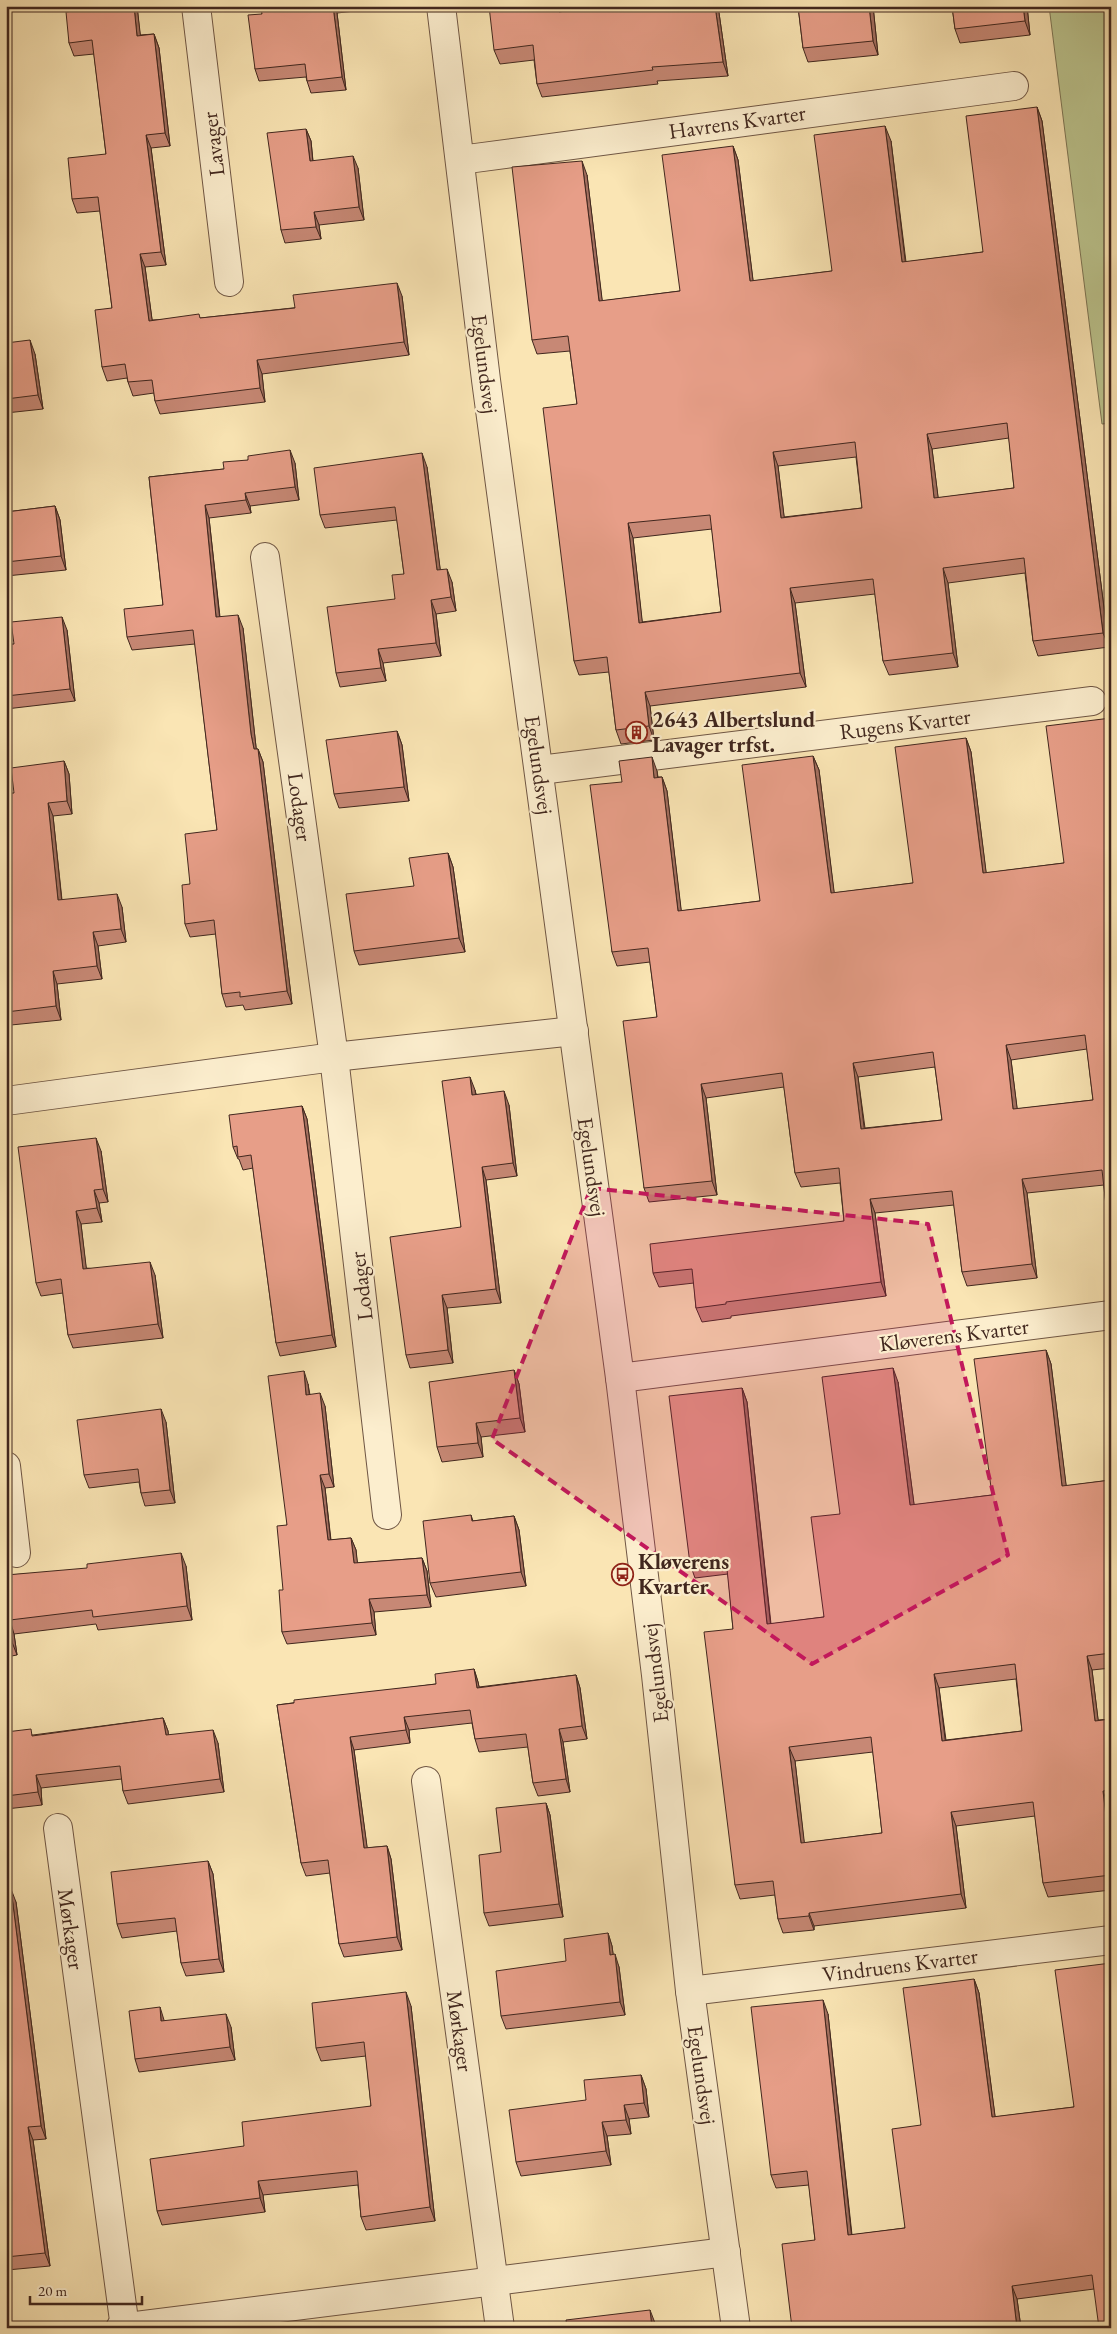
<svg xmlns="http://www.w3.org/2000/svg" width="1117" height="2334" font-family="'EB Garamond',serif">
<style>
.green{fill:#bcc58f;stroke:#7e7656}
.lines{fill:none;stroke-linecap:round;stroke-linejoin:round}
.street-casing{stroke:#6f5644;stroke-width:30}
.street{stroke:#fceece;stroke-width:28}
.wall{fill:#c78875;stroke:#41271e;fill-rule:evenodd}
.shaded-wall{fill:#a26f5f;stroke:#41271e}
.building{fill:#e79e88;stroke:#41271e;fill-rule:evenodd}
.marked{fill:#c2185b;fill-opacity:0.2;stroke:#c2185b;stroke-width:4;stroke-dasharray:10 6;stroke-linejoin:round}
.labels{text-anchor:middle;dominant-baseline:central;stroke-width:4.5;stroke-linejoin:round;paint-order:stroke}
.street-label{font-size:22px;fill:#41271e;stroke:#fceece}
.poi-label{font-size:22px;font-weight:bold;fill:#41271e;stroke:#fceece;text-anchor:start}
</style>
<rect width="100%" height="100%" fill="#fae5b4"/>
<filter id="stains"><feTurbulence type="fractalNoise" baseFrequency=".004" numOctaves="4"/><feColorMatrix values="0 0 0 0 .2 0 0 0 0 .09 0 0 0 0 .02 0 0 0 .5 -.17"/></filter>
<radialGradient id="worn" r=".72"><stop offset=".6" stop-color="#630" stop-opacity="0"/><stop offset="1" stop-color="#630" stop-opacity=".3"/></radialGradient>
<!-- green -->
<polygon class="green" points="1049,6 1111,6 1111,423 1102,424"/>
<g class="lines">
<defs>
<g id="street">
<polyline points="196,6 229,282"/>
<polyline points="441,6 486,380 620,1378 656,1675 690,1991 736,2328"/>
<polyline points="460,160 1014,86"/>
<polyline points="265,557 334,1057 387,1515"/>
<polyline points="540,770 1092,701"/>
<polyline points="6,1101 334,1057 574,1031"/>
<polyline points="620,1378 1111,1315"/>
<polyline points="6,1466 16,1553"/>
<polyline points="426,1781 500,2328"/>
<polyline points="58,1828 125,2328"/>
<polyline points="690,1991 1111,1940"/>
<polyline points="120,2328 726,2252"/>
</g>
</defs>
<!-- street casing -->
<use href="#street" class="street-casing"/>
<!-- street -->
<use href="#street" class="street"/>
</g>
<!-- wall -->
<g class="wall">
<polygon points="72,6 137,6 140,35 154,34 159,48 170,146 151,148 166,265 145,267 152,320 201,318 402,296 409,355 262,374 265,402 160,414 155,401 154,393 133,396 128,382 127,378 107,381 102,367 112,308 100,211 77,213 72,199 106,154 94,54 74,56 69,43 73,11"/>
<polygon points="261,6 364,6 364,10 337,13 346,90 311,93 307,81 306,77 259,81 255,69 262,14"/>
<polygon points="562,6 563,11 718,6 728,76 657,81 658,84 542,97 537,84 534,60 500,64 494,50"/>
<polygon points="798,6 873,6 878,55 808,62 803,48"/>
<polygon points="952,6 1027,6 1030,35 960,43 955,29"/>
<path d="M 1037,107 L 1042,121 L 1109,647 L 1038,656 L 1033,641 L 1025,573 L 948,583 L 958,667 L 889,675 L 883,661 L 875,594 L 795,603 L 806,687 L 650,706 L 654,740 L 621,744 L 616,730 L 609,672 L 579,675 L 574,661 L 577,404 L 570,351 L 537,354 L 532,340 L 587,175 L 602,301 L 680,291 L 733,146 L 738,160 L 753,281 L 832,271 L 891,141 L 906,262 L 983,252 ZM 1009,438 L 1014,488 L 938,498 L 932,449 ZM 856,457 L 862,508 L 784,517 L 778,466 ZM 712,529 L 721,612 L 642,622 L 633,538 Z"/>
<polygon points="306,129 311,141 313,161 358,168 364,220 319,225 321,239 285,243 281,230"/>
<polygon points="6,343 35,354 43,409 6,413"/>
<polygon points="248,460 295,463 299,500 250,506 251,513 209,518 220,617 243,628 256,747 256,749 258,749 263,762 292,1004 245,1010 243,1005 226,1007 222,994 216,934 190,937 185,924 190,884 217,830 195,644 132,650 127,637 163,605 149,477 224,469"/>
<polygon points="427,467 440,569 452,582 456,611 436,614 441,656 383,663 386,681 340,687 336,673 395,599 404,574 397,520 325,528 320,515"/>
<polygon points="55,506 60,520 66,570 6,576 6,512"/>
<polygon points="67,630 75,701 6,709 6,645 14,644"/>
<path d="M 1111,718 L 1111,1225 L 1107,1215 L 1104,1185 L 1027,1193 L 1037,1278 L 967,1286 L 962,1272 L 954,1205 L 875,1213 L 886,1296 L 731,1316 L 731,1318 L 702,1322 L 696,1308 L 694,1283 L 659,1287 L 653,1273 L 844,1221 L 840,1183 L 801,1187 L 795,1173 L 784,1087 L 706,1098 L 717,1195 L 649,1202 L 644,1188 L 657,1017 L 650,962 L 617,966 L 612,952 L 622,782 L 657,771 L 658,777 L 662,777 L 667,791 L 681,911 L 760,901 L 813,756 L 819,770 L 834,893 L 913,883 L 966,738 L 971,752 L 986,873 L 1064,863 ZM 1087,1049 L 1093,1100 L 1017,1109 L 1011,1060 ZM 935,1067 L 942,1120 L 865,1128 L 858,1077 Z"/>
<polygon points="397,731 402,745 409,801 339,808 334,794"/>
<polygon points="64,761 69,774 72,814 53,816 62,900 122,907 126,942 98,946 102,979 57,984 61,1020 11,1025 6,1013 6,794 14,793"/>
<polygon points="448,853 453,867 465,952 359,965 354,951 414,886"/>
<polygon points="475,1090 476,1094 509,1105 517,1176 486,1180 501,1303 447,1308 453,1363 410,1368 406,1355 461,1227"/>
<polygon points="302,1106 307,1119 336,1347 280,1356 276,1343 253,1168 243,1170 239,1159 238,1159 233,1147"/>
<polygon points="101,1151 108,1202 99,1203 102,1222 81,1224 86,1268 155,1275 163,1338 73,1348 68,1335 63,1293 41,1296 36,1283"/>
<path d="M 1046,1350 L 1051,1364 L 1066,1486 L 1111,1480 L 1111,1668 L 1092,1670 L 1098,1720 L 1111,1719 L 1111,1805 L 1108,1805 L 1111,1830 L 1111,1890 L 1048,1897 L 1043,1883 L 1035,1816 L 956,1826 L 966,1908 L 814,1926 L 814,1930 L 783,1933 L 778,1919 L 775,1895 L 740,1899 L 735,1885 L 733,1629 L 728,1574 L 695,1578 L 690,1564 L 742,1388 L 747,1402 L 771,1624 L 824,1617 L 840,1514 L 898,1382 L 914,1505 L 992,1495 ZM 1016,1679 L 1022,1731 L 946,1740 L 939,1688 ZM 873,1752 L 882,1833 L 804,1843 L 795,1761 Z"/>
<polygon points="514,1370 519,1384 525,1432 481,1437 483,1457 442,1462 437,1447"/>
<polygon points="308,1384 310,1395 325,1406 334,1487 325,1488 331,1540 351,1538 356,1550 357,1563 422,1558 427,1571 431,1607 374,1612 376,1635 287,1644 282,1632 287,1525"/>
<polygon points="166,1422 175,1503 145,1506 141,1493 139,1482 89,1488 84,1475"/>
<polygon points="471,1515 473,1521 514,1516 519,1530 526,1586 436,1597 430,1583"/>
<polygon points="186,1566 192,1620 98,1630 96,1624 14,1634 17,1655 6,1657 6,1575"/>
<polygon points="474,1669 478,1682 479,1687 576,1675 580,1688 587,1739 563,1742 570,1792 538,1796 533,1783 528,1747 479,1752 475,1739 472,1723 409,1730 410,1743 354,1750 367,1848 387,1846 391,1859 402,1950 344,1957 339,1944 330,1873 306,1876 301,1863 277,1705 436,1684"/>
<polygon points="163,1718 168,1731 168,1735 218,1743 224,1792 128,1804 123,1791 122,1779 41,1788 42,1805 6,1809 6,1732 33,1735"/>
<polygon points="546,1803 550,1815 563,1917 489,1926 484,1913 501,1852"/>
<polygon points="208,1861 213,1874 224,1972 186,1976 181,1963 177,1931 122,1938 117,1924"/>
<polygon points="6,1890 16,1902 46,2139 33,2140 50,2266 7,2270"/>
<polygon points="608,1933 612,1946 613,1954 619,1967 625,2015 506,2029 501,2016 566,1961"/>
<polygon points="1111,1963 1094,2289 1017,2299 1021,2328 792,2328 815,2240 809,2185 776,2188 771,2175 828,2014 852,2235 905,2228 921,2125 974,1979 979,1993 995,2117 1074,2107"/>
<polygon points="411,2006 435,2221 366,2230 361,2217 358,2185 263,2195 265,2212 162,2225 157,2211 244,2146 371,2106 366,2056 321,2061 316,2048"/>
<polygon points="231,2027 235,2060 139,2072 135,2059"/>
<polygon points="641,2075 646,2089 649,2117 629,2119 631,2134 607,2136 611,2165 521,2176 516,2162 586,2100"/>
</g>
<!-- shaded-wall -->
<g class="shaded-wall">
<polygon points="134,6 137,6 142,49 137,36"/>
<polygon points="333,6 335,6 337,13 346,90 342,77"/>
<polygon points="559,6 562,6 564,26 559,12"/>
<polygon points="715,6 718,6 728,76 723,62"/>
<polygon points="869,6 873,6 878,55 873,41"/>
<polygon points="1023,6 1027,6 1030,35 1025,21"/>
<polygon points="154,34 159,48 170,146 165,133"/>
<polygon points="1037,107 1042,121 1109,647 1103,633"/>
<polygon points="885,126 891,141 907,276 902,262"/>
<polygon points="306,129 311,141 314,174 310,161"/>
<polygon points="146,135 151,148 166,265 161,252"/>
<polygon points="733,146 738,160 755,296 750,281"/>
<polygon points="353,156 358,168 364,220 359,207"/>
<polygon points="582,161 587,175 604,315 599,301"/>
<polygon points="314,212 319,225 321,239 316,227"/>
<polygon points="140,254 145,267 154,334 149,321"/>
<polygon points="397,283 402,296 409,355 404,342"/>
<polygon points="30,340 35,354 43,409 38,395"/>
<polygon points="257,360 262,374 265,402 260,388"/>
<polygon points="927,434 932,449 940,512 934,498"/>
<polygon points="290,450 295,463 299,500 295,487"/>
<polygon points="773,452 778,466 786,532 781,518"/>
<polygon points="422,453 427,467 442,583 437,570"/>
<polygon points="245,493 250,506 251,513 246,500"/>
<polygon points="205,505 209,518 221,630 216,617"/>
<polygon points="55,506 60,520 66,570 61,556"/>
<polygon points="628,523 633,538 644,637 639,623"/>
<polygon points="943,568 948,583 958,667 953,653"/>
<polygon points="447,569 452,582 456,611 451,597"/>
<polygon points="790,588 795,603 806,687 800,673"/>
<polygon points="431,600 436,614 441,656 436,643"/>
<polygon points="238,615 243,628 256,747 258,762 254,749 251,734"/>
<polygon points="62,617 67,630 75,701 70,689"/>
<polygon points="378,649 383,663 386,681 381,668"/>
<polygon points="645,692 650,706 654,740 649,726"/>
<polygon points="397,731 402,745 409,801 404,787"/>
<polygon points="966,738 971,752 988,887 983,873"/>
<polygon points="258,749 263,762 292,1004 287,991"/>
<polygon points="813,756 819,770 836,907 831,893"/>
<polygon points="652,757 657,771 659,792 654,778"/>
<polygon points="64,761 69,774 72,814 67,801"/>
<polygon points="662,777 667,791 683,925 678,911"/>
<polygon points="48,803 53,816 63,913 58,900"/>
<polygon points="448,853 453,867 465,952 459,938"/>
<polygon points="117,894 122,907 126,942 121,929"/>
<polygon points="93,932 98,946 102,979 97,966"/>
<polygon points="53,971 57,984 61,1020 56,1006"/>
<polygon points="1006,1045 1011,1060 1019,1123 1013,1109"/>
<polygon points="853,1063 858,1077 866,1143 861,1129"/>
<polygon points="470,1077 475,1090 477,1108 472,1095"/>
<polygon points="701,1084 706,1098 717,1195 712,1181"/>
<polygon points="504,1091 509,1105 517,1176 513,1163"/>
<polygon points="302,1106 307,1119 336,1347 332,1335"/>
<polygon points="96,1138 101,1151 108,1202 103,1189"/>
<polygon points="482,1167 486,1180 501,1303 496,1289"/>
<polygon points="1022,1179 1027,1193 1037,1278 1032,1264"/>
<polygon points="94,1190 99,1203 102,1222 97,1208"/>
<polygon points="870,1199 875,1213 886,1296 881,1282"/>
<polygon points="76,1211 81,1224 88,1282 83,1269"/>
<polygon points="150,1262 155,1275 163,1338 158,1324"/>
<polygon points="442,1295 447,1308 453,1363 448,1350"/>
<polygon points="1046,1350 1051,1364 1068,1500 1062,1486"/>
<polygon points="893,1368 898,1382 916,1519 910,1505"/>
<polygon points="514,1370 519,1384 525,1432 520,1418"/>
<polygon points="304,1371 308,1384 311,1408 306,1395"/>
<polygon points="742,1388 747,1402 772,1638 767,1624"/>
<polygon points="320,1393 325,1406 334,1487 329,1474"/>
<polygon points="161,1409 166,1422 175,1503 170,1490"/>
<polygon points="476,1423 481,1437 483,1457 478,1443"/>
<polygon points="320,1475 325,1488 332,1553 328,1540"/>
<polygon points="514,1516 519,1530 526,1586 521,1572"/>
<polygon points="351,1538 356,1550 359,1576 354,1563"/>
<polygon points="181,1553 186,1566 192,1620 187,1606"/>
<polygon points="422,1558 427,1571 431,1607 427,1595"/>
<polygon points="369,1599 374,1612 376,1635 372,1623"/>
<polygon points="10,1620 14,1634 17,1655 12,1642"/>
<polygon points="1087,1656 1092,1670 1100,1735 1095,1721"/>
<polygon points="474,1669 478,1682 482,1700 477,1688"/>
<polygon points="934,1674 939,1688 947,1755 942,1741"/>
<polygon points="576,1675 580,1688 587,1739 582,1726"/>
<polygon points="404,1717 409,1730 410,1743 406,1730"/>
<polygon points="163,1718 168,1731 170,1748 166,1735"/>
<polygon points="559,1729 563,1742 570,1792 566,1779"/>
<polygon points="213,1730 218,1743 224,1792 220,1779"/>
<polygon points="350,1737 354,1750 369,1861 364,1848"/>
<polygon points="789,1747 795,1761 806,1857 801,1843"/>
<polygon points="36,1775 41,1788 42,1805 38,1792"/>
<polygon points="1103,1791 1108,1805 1111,1830 1111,1859"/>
<polygon points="546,1803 550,1815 563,1917 559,1904"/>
<polygon points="951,1812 956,1826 966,1908 961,1894"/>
<polygon points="387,1846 391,1859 402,1950 397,1937"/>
<polygon points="208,1861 213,1874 224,1972 219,1959"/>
<polygon points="11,1889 16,1902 46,2139 41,2126"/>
<polygon points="809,1913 814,1926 814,1930 809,1916"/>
<polygon points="608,1933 612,1946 615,1968 610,1955"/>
<polygon points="615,1954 619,1967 625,2015 620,2002"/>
<polygon points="974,1979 979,1993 997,2131 992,2117"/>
<polygon points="406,1992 411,2006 435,2221 430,2207"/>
<polygon points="823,2000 828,2014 853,2249 848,2235"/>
<polygon points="160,2007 164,2020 166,2034 161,2021"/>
<polygon points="226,2014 231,2027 235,2060 230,2047"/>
<polygon points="641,2075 646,2089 649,2117 644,2103"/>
<polygon points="624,2105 629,2119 631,2134 626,2120"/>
<polygon points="602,2122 607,2136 611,2165 606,2151"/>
<polygon points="28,2127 33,2140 50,2266 45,2253"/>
<polygon points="258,2181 263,2195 265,2212 260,2198"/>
<polygon points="1012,2286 1017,2299 1021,2328 1017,2328"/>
<polygon points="650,2310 655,2323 655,2328 652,2328"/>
</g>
<!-- building -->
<g class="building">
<polygon points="72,6 134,6 137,36 154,34 165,133 146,135 161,252 140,254 149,321 199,314 200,318 295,308 293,295 397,283 404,342 257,360 260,388 155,401 152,380 128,382 125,364 102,367 95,310 112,308 98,197 72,199 68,158 106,154 92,40 69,43 66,12 73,11"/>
<polygon points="261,6 333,6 342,77 307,81 305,64 255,69 248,15 262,14"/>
<polygon points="489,6 559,6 559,12 600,6 715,6 723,62 652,67 653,70 537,84 533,45 494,50"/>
<polygon points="798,6 869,6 873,41 803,48"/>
<polygon points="952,6 1023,6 1025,21 955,29"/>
<path d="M 1037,107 L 1103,633 L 1033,641 L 1024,558 L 943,568 L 953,653 L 883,661 L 873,579 L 790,588 L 800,673 L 645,692 L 649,726 L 616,730 L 607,657 L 574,661 L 543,408 L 577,404 L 568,336 L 532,340 L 512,167 L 582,161 L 599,301 L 680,291 L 662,155 L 733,146 L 750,281 L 832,271 L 814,135 L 885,126 L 902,262 L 983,252 L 966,116 ZM 1007,423 L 1014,488 L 934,498 L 927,434 ZM 855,442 L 862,508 L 781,518 L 773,452 ZM 710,515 L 721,612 L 639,623 L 628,523 Z"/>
<polygon points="306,129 310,161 353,156 359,207 314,212 316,227 281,230 267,133"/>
<polygon points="30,340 38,395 6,399 6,343"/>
<polygon points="290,450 295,487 245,493 246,500 205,505 216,617 238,615 251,734 254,749 258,749 287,991 240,997 240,992 222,994 214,920 185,924 182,885 190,884 185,834 217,830 193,630 127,637 124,609 163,605 149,477 224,469 223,462 248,460 248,456"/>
<polygon points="422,453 437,570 447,569 451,597 431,600 436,643 378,649 381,668 336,673 327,607 395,599 392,575 404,574 395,507 320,515 314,468"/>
<polygon points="55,506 61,556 6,562 6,512"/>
<polygon points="62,617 70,689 6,696 6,645 14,644 11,622"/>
<path d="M 1111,718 L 1111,1215 L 1107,1215 L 1102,1170 L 1022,1179 L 1032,1264 L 962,1272 L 952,1191 L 870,1199 L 881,1282 L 726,1302 L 726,1304 L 696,1308 L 692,1269 L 653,1273 L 650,1244 L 844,1221 L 839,1168 L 795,1173 L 782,1073 L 701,1084 L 712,1181 L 644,1188 L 623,1021 L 657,1017 L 648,948 L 612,952 L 590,785 L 622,782 L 619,761 L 652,757 L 654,778 L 662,777 L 678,911 L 760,901 L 742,765 L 813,756 L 831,893 L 913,883 L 895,747 L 966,738 L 983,873 L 1064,863 L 1046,726 ZM 1085,1035 L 1093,1100 L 1013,1109 L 1006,1045 ZM 933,1052 L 942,1120 L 861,1129 L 853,1063 Z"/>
<polygon points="397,731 404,787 334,794 326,740"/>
<polygon points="64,761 67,801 48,803 58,900 117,894 121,929 93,932 97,966 53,971 56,1006 6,1012 6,794 14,793 11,768"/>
<polygon points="448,853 459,938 354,951 346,894 414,886 409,858"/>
<polygon points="470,1077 472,1095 504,1091 513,1163 482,1167 496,1289 442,1295 448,1350 406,1355 390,1237 461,1227 442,1081"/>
<polygon points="302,1106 332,1335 276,1343 251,1155 238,1157 237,1146 233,1147 229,1115"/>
<polygon points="96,1138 103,1189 94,1190 97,1208 76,1211 83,1269 150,1262 158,1324 68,1335 61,1279 36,1283 18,1147"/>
<path d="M 1046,1350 L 1062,1486 L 1111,1480 L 1111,1653 L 1087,1656 L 1095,1721 L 1111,1719 L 1111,1790 L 1103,1791 L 1111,1859 L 1111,1875 L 1043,1883 L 1033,1802 L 951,1812 L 961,1894 L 809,1913 L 809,1916 L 778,1919 L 773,1881 L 735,1885 L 704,1632 L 733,1629 L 726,1559 L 690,1564 L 669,1396 L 742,1388 L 767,1624 L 824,1617 L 811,1517 L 840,1514 L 822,1377 L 893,1368 L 910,1505 L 992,1495 L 974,1359 ZM 1015,1664 L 1022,1731 L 942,1741 L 934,1674 ZM 871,1737 L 882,1833 L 801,1843 L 789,1747 Z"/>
<polygon points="514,1370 520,1418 476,1423 478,1443 437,1447 429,1382"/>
<polygon points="304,1371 306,1395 320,1393 329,1474 320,1475 328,1540 351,1538 354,1563 422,1558 427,1595 369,1599 372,1623 282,1632 279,1590 283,1590 277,1526 287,1525 268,1376"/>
<polygon points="161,1409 170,1490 141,1493 138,1469 84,1475 77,1420"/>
<polygon points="471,1515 472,1521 514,1516 521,1572 430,1583 423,1521"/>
<polygon points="181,1553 187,1606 93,1617 92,1610 10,1620 12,1642 6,1643 6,1575 87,1568 87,1564"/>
<polygon points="474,1669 477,1688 576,1675 582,1726 559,1729 566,1779 533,1783 526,1734 475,1739 470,1710 404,1717 406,1730 350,1737 364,1848 387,1846 397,1937 339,1944 328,1860 301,1863 277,1705 294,1703 294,1700 436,1684 435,1674"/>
<polygon points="163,1718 166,1735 213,1730 220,1779 123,1791 120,1766 36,1775 38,1792 6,1796 6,1732 31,1729 32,1736"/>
<polygon points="546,1803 559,1904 484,1913 479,1855 501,1852 496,1808"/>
<polygon points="208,1861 219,1959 181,1963 175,1918 117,1924 111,1872"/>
<polygon points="11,1889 41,2126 28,2127 45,2253 6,2257 6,1890"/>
<polygon points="608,1933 610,1955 615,1954 620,2002 501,2016 496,1971 566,1961 564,1939"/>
<polygon points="1111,1963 1111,2328 1099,2328 1092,2275 1012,2286 1017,2328 792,2328 782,2244 815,2240 807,2171 771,2175 751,2007 823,2000 848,2235 905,2228 892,2129 921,2125 903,1988 974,1979 992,2117 1074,2107 1055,1970"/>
<polygon points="406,1992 430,2207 361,2217 357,2171 258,2181 260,2198 157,2211 150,2159 244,2146 242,2122 371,2106 364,2042 316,2048 312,2003"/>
<polygon points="160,2007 161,2021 226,2014 230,2047 135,2059 129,2011"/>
<polygon points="641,2075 644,2103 624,2105 626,2120 602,2122 606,2151 516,2162 509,2110 586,2100 584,2080"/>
<polygon points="650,2310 652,2328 567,2328 566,2320"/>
<polygon points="415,2326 415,2328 402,2328"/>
</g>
<!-- marked area -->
<path class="marked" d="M 591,1188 L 928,1224 L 1008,1555 L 812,1664 L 492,1439 Z"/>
<!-- icons -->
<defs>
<symbol id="building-ring" viewBox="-11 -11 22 22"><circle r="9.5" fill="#fceece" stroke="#8f2418" stroke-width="1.5"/><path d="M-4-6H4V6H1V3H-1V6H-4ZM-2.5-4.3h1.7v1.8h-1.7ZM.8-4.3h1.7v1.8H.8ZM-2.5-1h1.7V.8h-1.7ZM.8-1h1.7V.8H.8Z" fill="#8f2418"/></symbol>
<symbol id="bus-ring" viewBox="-11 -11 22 22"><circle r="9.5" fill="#fceece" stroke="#8f2418" stroke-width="1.5"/><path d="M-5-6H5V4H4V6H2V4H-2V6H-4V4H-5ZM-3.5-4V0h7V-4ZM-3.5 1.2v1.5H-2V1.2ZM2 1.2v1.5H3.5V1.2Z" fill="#8f2418"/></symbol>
</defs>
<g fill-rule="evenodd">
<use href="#building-ring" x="624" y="720" width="25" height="25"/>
<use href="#bus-ring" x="610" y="1562" width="25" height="25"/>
</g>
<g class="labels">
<!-- street labels -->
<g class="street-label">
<text transform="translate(737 122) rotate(-8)">Havrens Kvarter</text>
<text transform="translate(213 144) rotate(-97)">Lavager</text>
<text transform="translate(485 364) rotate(83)">Egelundsvej</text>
<text transform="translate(905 724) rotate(-7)">Rugens Kvarter</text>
<text transform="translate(539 765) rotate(82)">Egelundsvej</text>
<text transform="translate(300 807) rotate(82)">Lodager</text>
<text transform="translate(592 1167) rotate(82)">Egelundsvej</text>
<text transform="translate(361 1286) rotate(-97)">Lodager</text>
<text transform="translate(954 1335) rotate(-7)">Kløverens Kvarter</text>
<text transform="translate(655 1673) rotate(-97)">Egelundsvej</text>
<text transform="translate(71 1929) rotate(82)">Mørkager</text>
<text transform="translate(900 1965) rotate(-7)">Vindruens Kvarter</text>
<text transform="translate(460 2031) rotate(82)">Mørkager</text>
<text transform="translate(702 2075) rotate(82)">Egelundsvej</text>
</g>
<!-- poi labels -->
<g class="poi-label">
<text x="652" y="719">2643 Albertslund<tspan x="652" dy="25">Lavager trfst.</tspan></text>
<text x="638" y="1561">Kløverens<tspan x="638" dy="25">Kvarter</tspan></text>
</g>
</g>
<!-- margin -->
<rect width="1117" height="2334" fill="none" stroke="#fae5b4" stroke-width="25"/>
<rect x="8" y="8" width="1102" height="2319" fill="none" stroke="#41271e" stroke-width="2.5"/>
<rect x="12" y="12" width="1092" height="2309" fill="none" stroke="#41271e"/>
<!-- scale -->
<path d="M30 2296v8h112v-8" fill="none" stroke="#41271e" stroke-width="2.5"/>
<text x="38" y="2296" font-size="15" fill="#41271e" stroke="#fceece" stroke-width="4" paint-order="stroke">20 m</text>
<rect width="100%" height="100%" filter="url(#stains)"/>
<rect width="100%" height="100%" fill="url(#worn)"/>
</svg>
